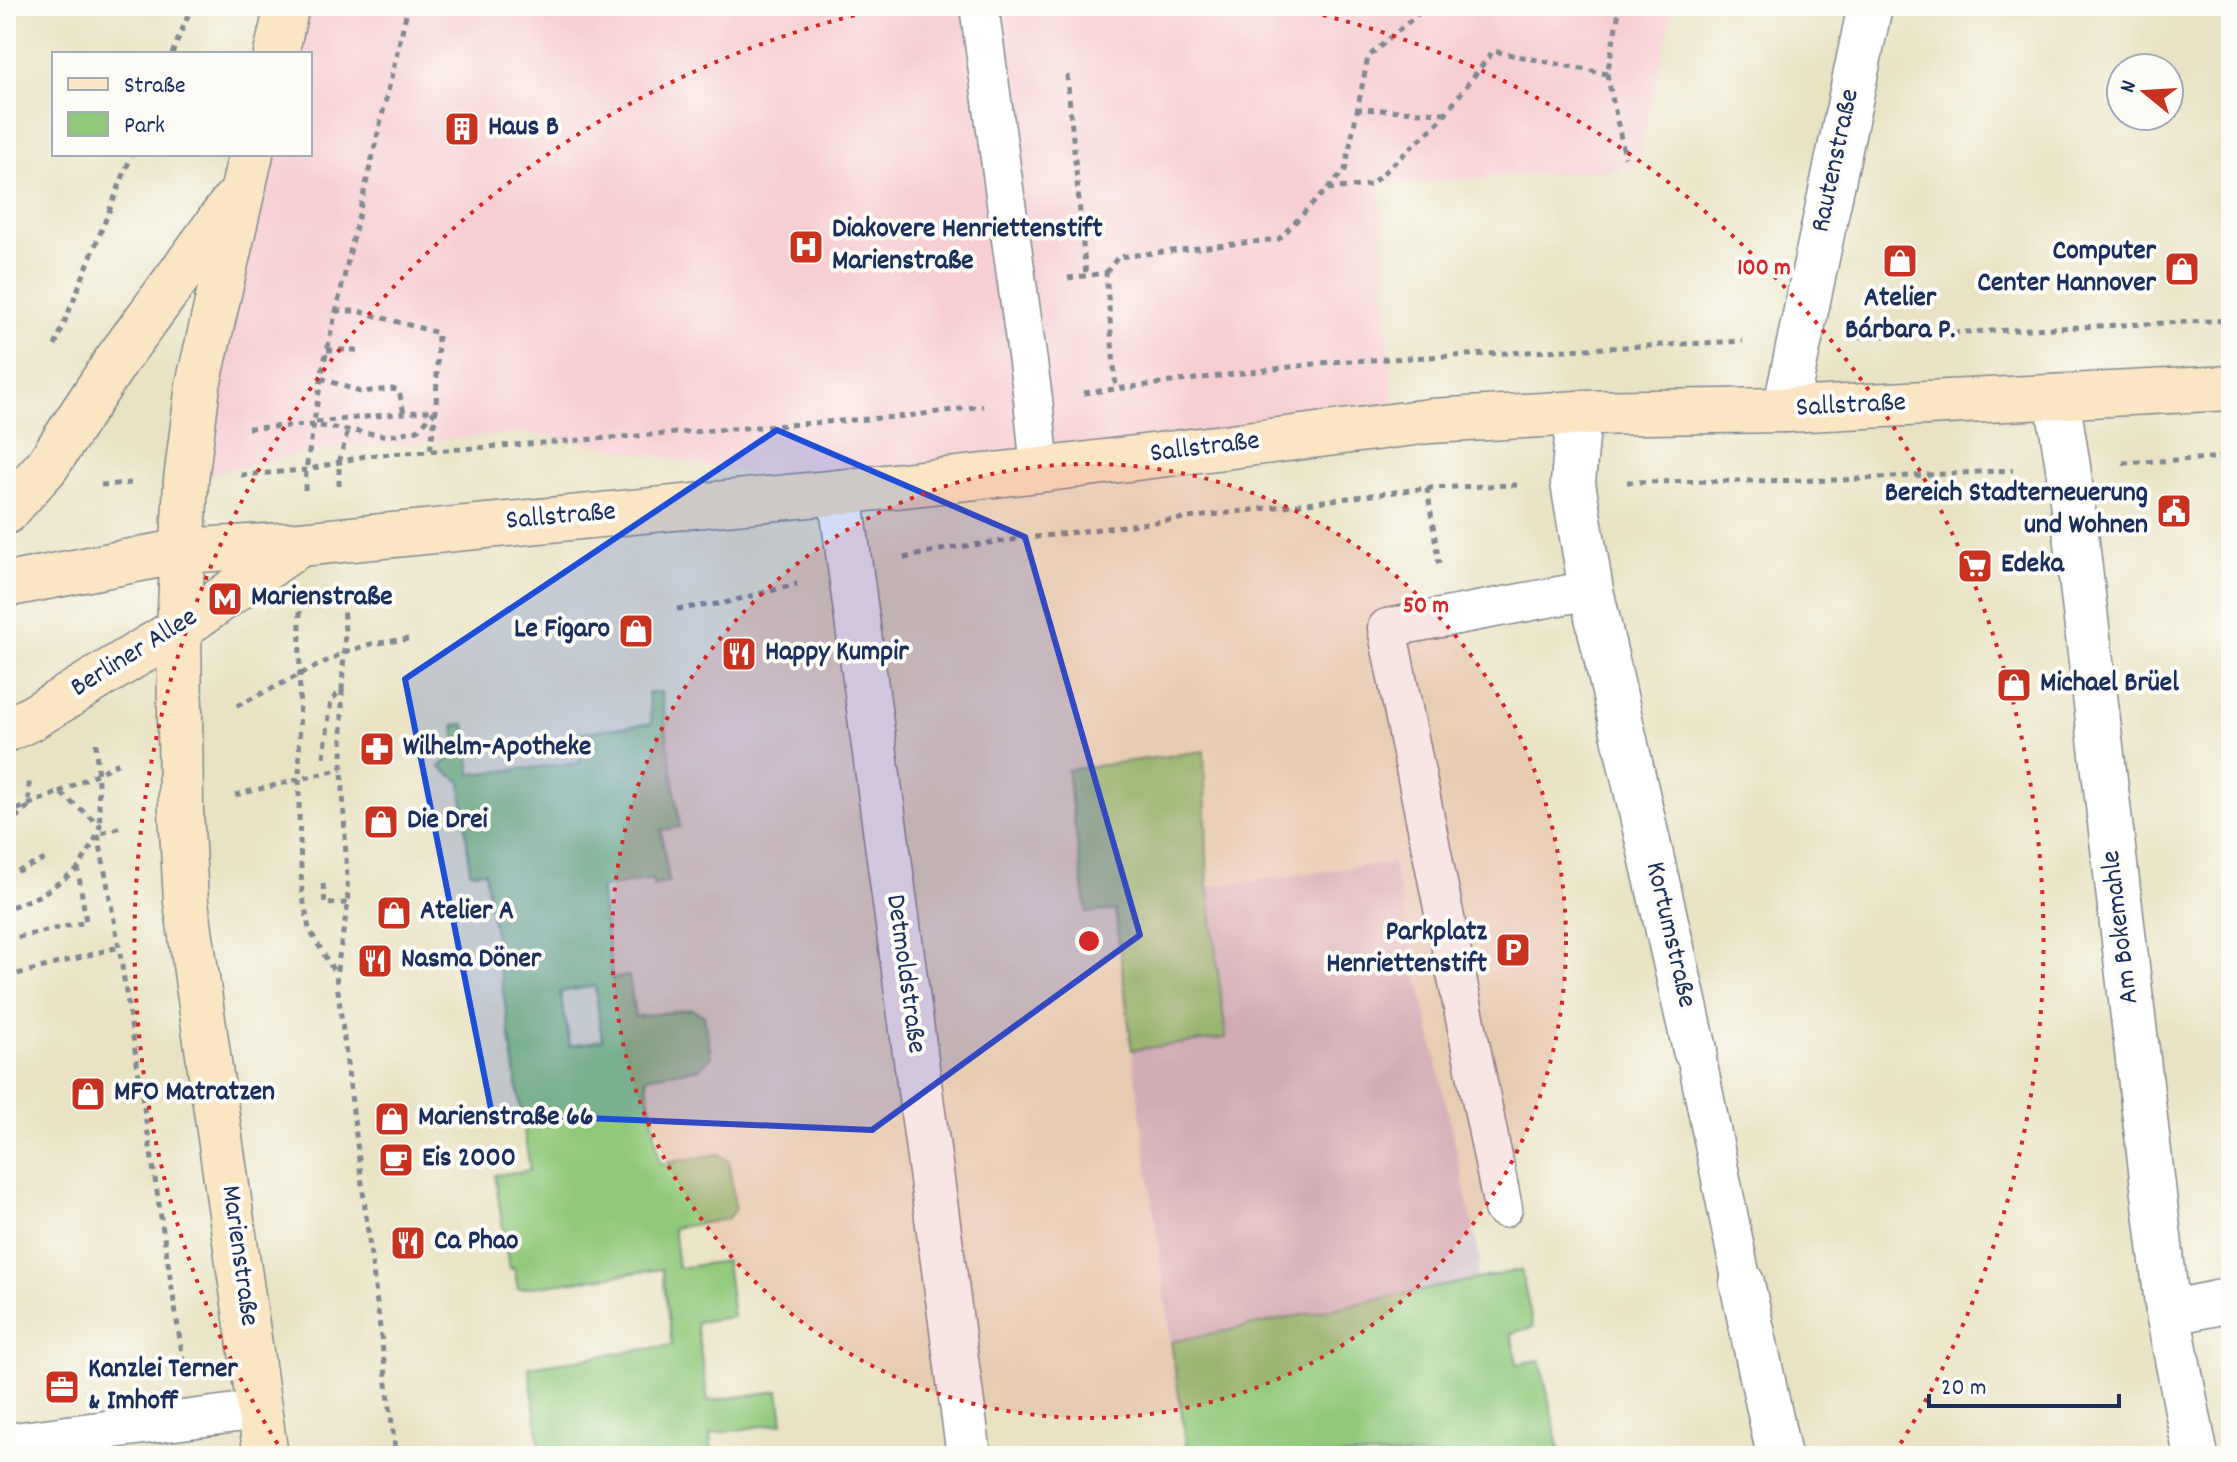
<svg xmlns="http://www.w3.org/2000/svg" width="2237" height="1462" font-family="Dekko,sans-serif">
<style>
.built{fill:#f7cfd3}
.industrial{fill:#d2bdc7}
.green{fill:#91c97c;stroke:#567c6d;stroke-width:2;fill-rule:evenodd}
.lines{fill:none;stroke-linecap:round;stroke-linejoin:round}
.lane-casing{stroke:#828990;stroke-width:41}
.street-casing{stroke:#828990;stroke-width:47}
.secondary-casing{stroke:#828990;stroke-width:47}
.path{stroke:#828990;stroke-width:5;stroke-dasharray:6 6;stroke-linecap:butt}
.lane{stroke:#fff;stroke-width:38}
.street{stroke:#fff;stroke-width:44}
.secondary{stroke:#fbe6c4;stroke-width:44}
.marked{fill:#1d4ed8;fill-opacity:0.2;stroke:#1d4ed8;stroke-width:6;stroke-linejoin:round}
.ring{fill:none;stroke:#d62828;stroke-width:4;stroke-dasharray:4 8}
.labels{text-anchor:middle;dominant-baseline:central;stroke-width:8;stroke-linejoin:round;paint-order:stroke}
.poi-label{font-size:28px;font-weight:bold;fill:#1b2f5e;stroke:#fdfcf7;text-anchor:start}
.street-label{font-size:28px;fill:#1b2f5e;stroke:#fdfcf7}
.centre{fill:#d62828;stroke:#fdfcf7;stroke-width:4}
.ring-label{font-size:24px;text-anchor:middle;font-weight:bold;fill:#d62828;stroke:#fdfcf7;stroke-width:8;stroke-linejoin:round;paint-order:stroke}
</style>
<rect width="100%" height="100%" fill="#fdfcf7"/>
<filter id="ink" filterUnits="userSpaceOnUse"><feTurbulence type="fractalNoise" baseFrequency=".0125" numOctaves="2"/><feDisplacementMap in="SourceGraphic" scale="16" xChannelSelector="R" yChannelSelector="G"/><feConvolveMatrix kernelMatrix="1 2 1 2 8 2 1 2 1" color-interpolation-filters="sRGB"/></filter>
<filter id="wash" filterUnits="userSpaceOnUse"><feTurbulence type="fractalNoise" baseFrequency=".006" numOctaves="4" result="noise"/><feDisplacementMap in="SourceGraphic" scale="32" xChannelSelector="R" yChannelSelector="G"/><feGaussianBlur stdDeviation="1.8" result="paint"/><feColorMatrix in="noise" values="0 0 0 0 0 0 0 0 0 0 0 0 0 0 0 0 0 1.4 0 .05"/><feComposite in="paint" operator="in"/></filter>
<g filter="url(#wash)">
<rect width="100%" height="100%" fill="#e9e3c3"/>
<!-- built -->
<polygon class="built" points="287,6 1674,6 1636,168 1380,185 1386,309 1397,425 844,491 529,433 329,449 185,479 251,154 310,154 310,54 275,54"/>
<!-- industrial -->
<polygon class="industrial" points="1393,862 1480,1259 1475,1279 1171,1342 1132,1050 1226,1038 1208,887"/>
<!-- green -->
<g class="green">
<path d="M 661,692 L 680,827 L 661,830 L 669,882 L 653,886 L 652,879 L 600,888 L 612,979 L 629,976 L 635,1017 L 692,1009 L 704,1016 L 711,1057 L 700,1068 L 646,1077 L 660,1164 L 719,1154 L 729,1161 L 735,1209 L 727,1219 L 673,1228 L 678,1268 L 726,1261 L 733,1317 L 696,1322 L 708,1401 L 779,1391 L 783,1423 L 710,1434 L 712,1456 L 541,1456 L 529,1367 L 672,1345 L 662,1269 L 518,1289 L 514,1268 L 509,1269 L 495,1175 L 530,1170 L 485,871 L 470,872 L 461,782 L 440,767 L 457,750 L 454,725 L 465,724 L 471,774 L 580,763 L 576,733 L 652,723 L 648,693 ZM 595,986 L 602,1040 L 570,1046 L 560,992 Z"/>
<polygon points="1204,751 1208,887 1226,1038 1132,1050 1115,910 1087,913 1067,770"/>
<polygon points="1521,1270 1533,1327 1511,1333 1517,1364 1540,1360 1561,1456 1188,1456 1171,1342"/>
</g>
</g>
<g filter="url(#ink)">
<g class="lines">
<defs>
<g id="lane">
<polyline points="979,6 1033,399 1040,470"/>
<polyline points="1695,1050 1742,1283"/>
<polyline points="1503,1208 1387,628 1591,590"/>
<polyline points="6,1443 259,1410"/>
</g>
<g id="street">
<polyline points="2057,397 2068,467 2168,1313 2196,1456"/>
<polyline points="1785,410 1870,6"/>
<polyline points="1579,413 1573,483 1591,590 1695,1050"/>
<polyline points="840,492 969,1456"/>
<polyline points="1742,1283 1779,1456"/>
<polyline points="2168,1313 2231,1300"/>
</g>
<g id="secondary">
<polyline points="276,54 287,6"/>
<polyline points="251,154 198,385 186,480 179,629 181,810 186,902 266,1456"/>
<polyline points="6,512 47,466 116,361 233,202"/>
<polyline points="6,585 182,551 300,544 840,492 1040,470 1430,421 1579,413 1785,410 2231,388"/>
<polyline points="6,730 30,719 179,629 300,544"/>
</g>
</defs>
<!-- lane casing -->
<use href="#lane" class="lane-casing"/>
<!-- street casing -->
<use href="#street" class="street-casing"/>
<!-- secondary casing -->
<use href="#secondary" class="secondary-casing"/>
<!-- path -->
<g class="path">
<polyline points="172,54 192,6"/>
<polyline points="1607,74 1625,157"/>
<polyline points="1067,75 1086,276"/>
<polyline points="1356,109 1446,113"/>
<polyline points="1328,189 1370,185 1439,122 1493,51 1607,74 1620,6"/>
<polyline points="1106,273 1118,257 1279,239 1345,170 1368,57 1427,6"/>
<polyline points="1068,278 1106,273 1116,389"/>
<polyline points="336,311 358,311 438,333 436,410 430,451"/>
<polyline points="1857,337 2231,320"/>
<polyline points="55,346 132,154"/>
<polyline points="327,350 362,350"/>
<polyline points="321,378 360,392 393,389 399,391 404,413"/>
<polyline points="1084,393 1330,362 1743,341"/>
<polyline points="316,422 435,410"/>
<polyline points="248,428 313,425 388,436 418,430 436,410"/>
<polyline points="2123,463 2231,457"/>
<polyline points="241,475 306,470 365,456 908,416 983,406"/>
<polyline points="1627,482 1841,480 2013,470"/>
<polyline points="101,485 131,483"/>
<polyline points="339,486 339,463 348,430"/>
<polyline points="1427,488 1439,564"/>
<polyline points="305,490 306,470 324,362 408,6"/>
<polyline points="904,558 949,548 1427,488 1517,485"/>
<polyline points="677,609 724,603 797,584"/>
<polyline points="300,611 299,814 302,892 309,929 336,975"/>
<polyline points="342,690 342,769 348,903 336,975 396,1456"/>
<polyline points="237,706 345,652 371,644 408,639"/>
<polyline points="96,743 100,825"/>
<polyline points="324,757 331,700 342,690 345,631 342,596"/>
<polyline points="59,792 123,761"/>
<polyline points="235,795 342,769"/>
<polyline points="6,814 59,792 100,825 98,834 119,947 184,1366"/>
<polyline points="6,826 29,806 29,781"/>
<polyline points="6,876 46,859"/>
<polyline points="323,884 325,904 348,903"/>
<polyline points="6,897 11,907 41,895 78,869"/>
<polyline points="6,940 86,922 78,869 98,834 125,826"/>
<polyline points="6,977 119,947"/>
</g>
<!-- lane -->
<use href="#lane" class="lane"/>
<!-- street -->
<use href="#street" class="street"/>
<!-- secondary -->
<use href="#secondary" class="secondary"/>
</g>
</g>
<!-- marked area -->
<path class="marked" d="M 777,430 L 1025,537 L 1140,935 L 872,1130 L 492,1114 L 405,679 Z"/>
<!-- distance rings -->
<circle cx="1089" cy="941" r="477" fill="#d62828" fill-opacity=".12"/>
<g class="ring">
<circle cx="1089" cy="941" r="477"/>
<path d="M284 1454A955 955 0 0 1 890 7M1288 7A955 955 0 0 1 1894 1454"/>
</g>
<!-- icons -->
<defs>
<symbol id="building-square" viewBox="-11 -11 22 22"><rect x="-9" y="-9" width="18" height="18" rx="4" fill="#c8321e" stroke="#fdfcf7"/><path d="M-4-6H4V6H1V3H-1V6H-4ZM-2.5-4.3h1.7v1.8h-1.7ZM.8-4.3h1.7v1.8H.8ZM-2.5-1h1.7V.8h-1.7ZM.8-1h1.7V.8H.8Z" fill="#fff"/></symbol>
<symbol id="hospital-square" viewBox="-11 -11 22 22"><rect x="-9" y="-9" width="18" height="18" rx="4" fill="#c8321e" stroke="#fdfcf7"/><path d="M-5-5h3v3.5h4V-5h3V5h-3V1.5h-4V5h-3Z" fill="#fff"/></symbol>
<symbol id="shop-square" viewBox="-11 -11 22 22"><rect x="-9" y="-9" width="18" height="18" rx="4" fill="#c8321e" stroke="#fdfcf7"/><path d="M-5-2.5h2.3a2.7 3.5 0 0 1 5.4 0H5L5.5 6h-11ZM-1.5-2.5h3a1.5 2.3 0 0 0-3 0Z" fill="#fff"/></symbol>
<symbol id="civic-square" viewBox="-11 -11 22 22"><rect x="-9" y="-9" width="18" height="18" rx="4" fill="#c8321e" stroke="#fdfcf7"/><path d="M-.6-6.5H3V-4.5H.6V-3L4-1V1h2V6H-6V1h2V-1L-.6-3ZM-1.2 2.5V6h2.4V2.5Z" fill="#fff"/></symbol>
<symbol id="supermarket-square" viewBox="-11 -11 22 22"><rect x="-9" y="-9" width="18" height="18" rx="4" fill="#c8321e" stroke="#fdfcf7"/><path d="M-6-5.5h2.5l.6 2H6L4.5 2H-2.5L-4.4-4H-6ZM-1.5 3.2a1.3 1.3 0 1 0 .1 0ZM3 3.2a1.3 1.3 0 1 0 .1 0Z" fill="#fff"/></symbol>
<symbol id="metro-square" viewBox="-11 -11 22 22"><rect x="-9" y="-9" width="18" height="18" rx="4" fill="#c8321e" stroke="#fdfcf7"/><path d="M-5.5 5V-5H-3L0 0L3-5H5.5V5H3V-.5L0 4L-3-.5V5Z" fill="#fff"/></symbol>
<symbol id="restaurant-square" viewBox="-11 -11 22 22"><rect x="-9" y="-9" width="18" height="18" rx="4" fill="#c8321e" stroke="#fdfcf7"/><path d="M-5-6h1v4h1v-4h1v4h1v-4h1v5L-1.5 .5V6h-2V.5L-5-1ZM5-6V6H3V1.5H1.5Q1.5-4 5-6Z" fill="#fff"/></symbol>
<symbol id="pharmacy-square" viewBox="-11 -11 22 22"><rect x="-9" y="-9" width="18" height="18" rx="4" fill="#c8321e" stroke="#fdfcf7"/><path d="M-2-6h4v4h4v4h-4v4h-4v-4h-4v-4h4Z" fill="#fff"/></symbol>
<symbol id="parking-square" viewBox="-11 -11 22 22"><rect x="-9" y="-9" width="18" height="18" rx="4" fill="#c8321e" stroke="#fdfcf7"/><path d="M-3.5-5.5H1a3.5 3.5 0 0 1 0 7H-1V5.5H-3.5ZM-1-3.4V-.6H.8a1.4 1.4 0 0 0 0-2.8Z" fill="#fff"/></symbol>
<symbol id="cafe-square" viewBox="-11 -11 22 22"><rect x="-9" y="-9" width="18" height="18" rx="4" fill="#c8321e" stroke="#fdfcf7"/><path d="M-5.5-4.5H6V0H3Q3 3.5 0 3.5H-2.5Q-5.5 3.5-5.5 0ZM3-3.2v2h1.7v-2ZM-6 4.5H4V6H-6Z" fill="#fff"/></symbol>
<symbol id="office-square" viewBox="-11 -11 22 22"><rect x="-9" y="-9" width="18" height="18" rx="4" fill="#c8321e" stroke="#fdfcf7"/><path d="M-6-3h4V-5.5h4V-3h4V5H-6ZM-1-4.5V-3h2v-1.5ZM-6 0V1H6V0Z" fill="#fff"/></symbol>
</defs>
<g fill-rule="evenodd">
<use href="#building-square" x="442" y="109" width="40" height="40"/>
<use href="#hospital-square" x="786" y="227" width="40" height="40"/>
<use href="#shop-square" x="1880" y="241" width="40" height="40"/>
<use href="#shop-square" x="2162" y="249" width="40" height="40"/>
<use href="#civic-square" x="2154" y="491" width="40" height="40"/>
<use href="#supermarket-square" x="1955" y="546" width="40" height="40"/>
<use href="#metro-square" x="205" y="579" width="40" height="40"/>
<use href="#shop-square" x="616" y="611" width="40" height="40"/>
<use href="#restaurant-square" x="719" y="634" width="40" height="40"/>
<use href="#shop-square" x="1994" y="665" width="40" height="40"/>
<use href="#pharmacy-square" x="357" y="729" width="40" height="40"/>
<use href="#shop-square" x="361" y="802" width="40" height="40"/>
<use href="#shop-square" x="374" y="893" width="40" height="40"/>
<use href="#parking-square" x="1493" y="930" width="40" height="40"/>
<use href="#restaurant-square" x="355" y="941" width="40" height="40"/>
<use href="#shop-square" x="68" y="1074" width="40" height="40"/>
<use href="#shop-square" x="372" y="1099" width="40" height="40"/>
<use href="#cafe-square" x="376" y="1140" width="40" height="40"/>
<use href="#restaurant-square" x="388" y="1223" width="40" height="40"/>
<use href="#office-square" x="42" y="1367" width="40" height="40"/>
</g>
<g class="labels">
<!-- poi labels -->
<g class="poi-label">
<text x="488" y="129">Haus B</text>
<text x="832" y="231">Diakovere Henriettenstift<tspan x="832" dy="32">Marienstraße</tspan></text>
<text x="2156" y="253" text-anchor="end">Computer<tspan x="2156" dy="32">Center Hannover</tspan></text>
<text x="1900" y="300" text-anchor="middle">Atelier<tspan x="1900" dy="32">Bárbara P.</tspan></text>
<text x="2148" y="495" text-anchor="end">Bereich Stadterneuerung<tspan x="2148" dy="32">und Wohnen</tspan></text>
<text x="2001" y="566">Edeka</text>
<text x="251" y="599">Marienstraße</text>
<text x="610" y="631" text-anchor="end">Le Figaro</text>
<text x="765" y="654">Happy Kumpir</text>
<text x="2040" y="685">Michael Brüel</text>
<text x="403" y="749">Wilhelm-Apotheke</text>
<text x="407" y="822">Die Drei</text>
<text x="420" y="913">Atelier A</text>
<text x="1487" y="934" text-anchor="end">Parkplatz<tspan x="1487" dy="32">Henriettenstift</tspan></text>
<text x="401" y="961">Nasma Döner</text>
<text x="114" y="1094">MFO Matratzen</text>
<text x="418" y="1119">Marienstraße 66</text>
<text x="422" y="1160">Eis 2000</text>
<text x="434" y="1243">Ca Phao</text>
<text x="88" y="1371">Kanzlei Terner<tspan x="88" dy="32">&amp; Imhoff</tspan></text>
</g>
<!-- street labels -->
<g class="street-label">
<text transform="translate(1837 161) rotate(-78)">Rautenstraße</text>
<text transform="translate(1851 407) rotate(-3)">Sallstraße</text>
<text transform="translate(1205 449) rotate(-7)">Sallstraße</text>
<text transform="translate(561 518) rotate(-5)">Sallstraße</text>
<text transform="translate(135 654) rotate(-32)">Berliner Allee</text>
<text transform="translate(2122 927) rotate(-97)">Am Bokemahle</text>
<text transform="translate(1669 935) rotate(77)">Kortumstraße</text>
<text transform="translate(904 974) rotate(82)">Detmoldstraße</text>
<text transform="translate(238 1256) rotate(82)">Marienstraße</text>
</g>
</g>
<circle cx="1089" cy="941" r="12" class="centre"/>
<g class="ring-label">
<text x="1764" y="274">100 m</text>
<text x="1426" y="612">50 m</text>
</g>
<!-- margin -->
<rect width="2237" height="1462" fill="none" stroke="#fdfcf7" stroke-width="32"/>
<!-- legend -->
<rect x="52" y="52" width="260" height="104" fill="#fdfcf7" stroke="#a3aaba" stroke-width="2"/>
<rect x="68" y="78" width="40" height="12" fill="#fbe6c4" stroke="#a3aaba" stroke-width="2"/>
<text x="124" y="92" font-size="24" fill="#1b2f5e">Straße</text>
<rect x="68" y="112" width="40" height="24" fill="#91c97c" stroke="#a3aaba" stroke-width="2"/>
<text x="124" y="132" font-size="24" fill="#1b2f5e">Park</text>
<!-- north arrow -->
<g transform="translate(2145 92) rotate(288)"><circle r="38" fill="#fdfcf7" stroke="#a3aaba" stroke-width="2"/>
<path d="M0-6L14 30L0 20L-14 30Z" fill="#c8321e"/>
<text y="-12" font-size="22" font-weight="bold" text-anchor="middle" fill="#1b2f5e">N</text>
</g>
<!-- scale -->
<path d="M1929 1394v12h190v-12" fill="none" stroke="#1b2f5e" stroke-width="4"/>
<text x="1941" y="1394" font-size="24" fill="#1b2f5e" stroke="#fdfcf7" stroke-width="6" paint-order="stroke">20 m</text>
</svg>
